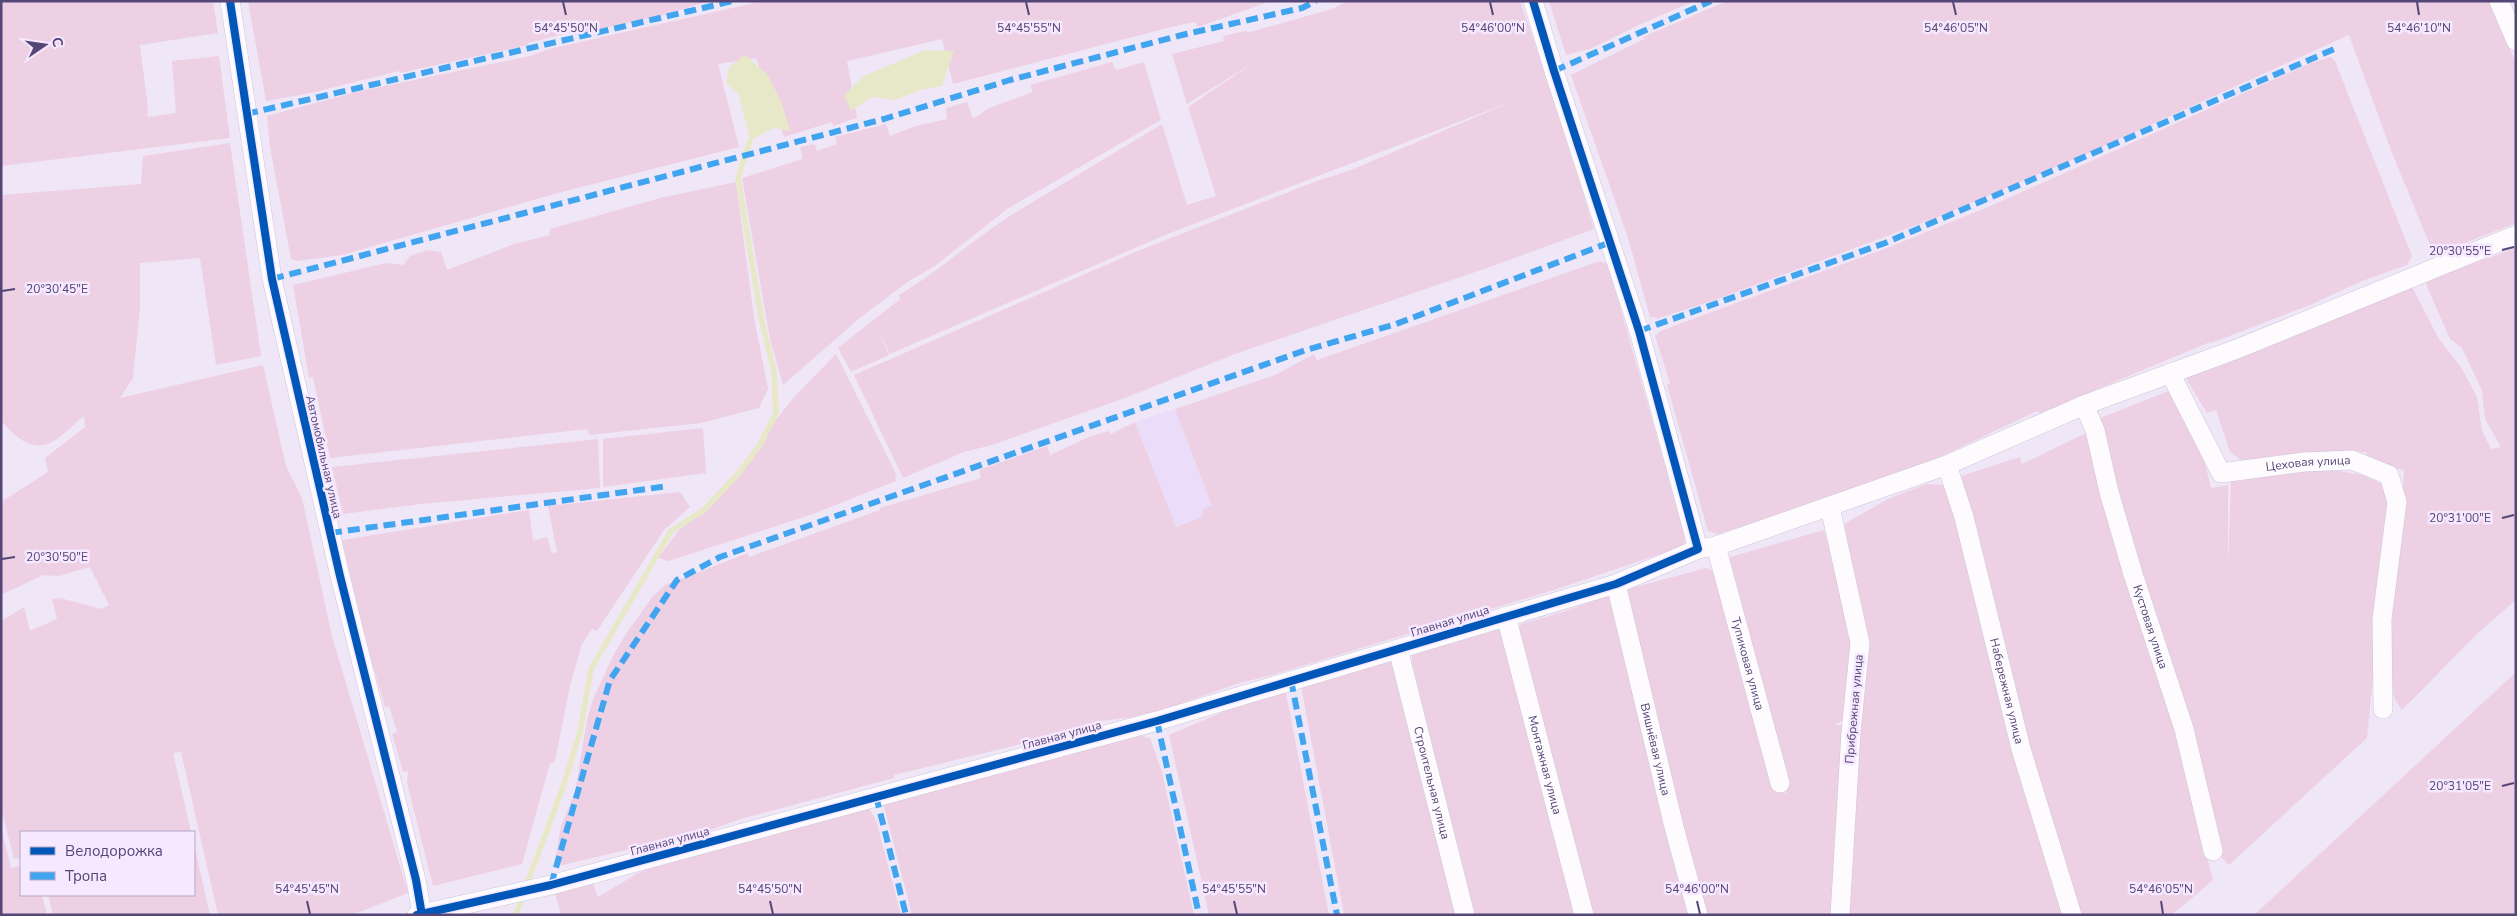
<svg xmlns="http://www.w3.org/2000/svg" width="2517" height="916" font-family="'Nunito Sans',sans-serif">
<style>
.residential{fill:#ebddf9}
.green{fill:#edd0e3}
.water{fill:#e7e8c8}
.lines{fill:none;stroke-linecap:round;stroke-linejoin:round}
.stream{stroke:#e7e8c8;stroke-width:5.5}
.minor-casing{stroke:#cdc5d8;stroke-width:20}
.minor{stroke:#fdfbfe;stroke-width:19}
.quiet{stroke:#40a4ef;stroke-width:6;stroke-dasharray:12 6;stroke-linecap:butt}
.cycleway-casing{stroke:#f5e8ff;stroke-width:11}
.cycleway{stroke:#0057b8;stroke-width:8}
.ticks{fill:none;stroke:#544676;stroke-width:2}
.labels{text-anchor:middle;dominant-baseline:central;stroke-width:5;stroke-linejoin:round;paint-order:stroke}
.street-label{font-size:12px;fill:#544676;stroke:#f5e8ff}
.ticks-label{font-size:12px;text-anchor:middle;fill:#544676;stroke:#f5e8ff;stroke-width:5;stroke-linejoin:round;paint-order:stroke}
</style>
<rect width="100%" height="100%" fill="#efe7f7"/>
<!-- residential -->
<polygon class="residential" points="1175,409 1212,506 1202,517 1176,527 1135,422"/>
<!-- green -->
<g class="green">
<polygon points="1,1 213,1 218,33 140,45 148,108 147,117 176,113 172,61 219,56 230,138 1,166"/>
<polygon points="248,1 710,1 663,15 572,35 571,32 528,43 528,45 400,73 399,71 311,93 266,101"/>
<polygon points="763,1 1271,1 1198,27 1195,22 1171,27 953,84 942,39 847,61 857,118 833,126 832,122 784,137 756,58 718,64 739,147 558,193 342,255 297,261 291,259 270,147 267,116 356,92 530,56 549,49"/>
<path d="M 1347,1 L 1520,1 L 1549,84 L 1594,229 L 1487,268 L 1235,354 L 1125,398 L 992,445 L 964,452 L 903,478 L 854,375 L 1140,250 L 1317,181 L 1351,170 L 1516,100 L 1165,235 L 890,354 L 878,330 L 889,355 L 851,372 L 838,348 L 900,299 L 899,295 C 938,272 970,242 1008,217 L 1162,124 L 1187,205 L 1216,196 L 1188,107 L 1259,59 L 1187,104 L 1172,54 L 1224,41 L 1223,36 L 1245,31 L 1250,32 L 1332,9 Z"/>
<polygon points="1549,1 1694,1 1639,25 1590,49 1566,55"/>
<polygon points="1727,1 2335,1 2338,6 2336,1 2490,1 2516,63 2516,223 2434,255 2392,153 2349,35 2084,155 1933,219 1712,301 1659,318 1650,317 1628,238 1571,75 1644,39 1643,37"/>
<polygon points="2331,57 2335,61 2412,256 2407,265 2362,281 2310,305 2211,343 2210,342 2040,413 2037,411 1910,471 1852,488 1804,508 1717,534 1708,531 1667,385 1670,383 1655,336 1660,331 1887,248 1988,207 2311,63"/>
<polygon points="1112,62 1116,70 1144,62 1161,120 1007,209 935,266 909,281 861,317 783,385 770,339 742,178 803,159 800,147 815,144 817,151 837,144 835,137 886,124 890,136 916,126 947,119 946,108 967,102 973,119 989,108 1033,92 1030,85"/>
<path d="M 230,143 L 261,356 L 216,365 L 200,258 L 140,263 L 140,309 L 133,378 L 120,398 L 263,365 L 286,466 L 302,498 L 332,636 L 408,893 L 352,915 L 218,915 L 181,752 L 173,753 L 191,832 L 21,832 L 21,858 L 14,859 L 1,808 L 1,621 L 24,607 L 30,631 L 57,619 L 52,599 L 60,598 L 102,609 L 109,605 L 90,567 L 58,576 L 43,575 L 1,595 L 1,502 L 48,472 L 45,458 L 85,427 L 84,416 C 74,424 62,437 50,443 C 31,452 11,434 1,420 L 1,195 L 141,184 L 143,156 Z"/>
<polygon points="736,182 754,317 768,389 759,408 701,423 589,435 587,429 330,458 313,377 309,378 293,285 386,263 403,265 410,256 427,250 441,252 447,270 514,244 550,235 550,229 660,198"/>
<polygon points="2516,248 2516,600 2479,632 2402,710 2394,698 2387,628 2398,556 2404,470 2368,464 2366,452 2245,463 2230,452 2216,410 2207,413 2183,374 2412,287 2439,339 2461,367 2477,397 2482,431 2491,449 2501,447 2485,419 2482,391 2462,348 2450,339 2426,284 2427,280 2435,277"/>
<polygon points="1600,261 1608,264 1685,536 1684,546 1560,588 1272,675 1236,684 1166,709 1134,717 1099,721 1050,737 894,775 894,778 741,819 707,831 554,867 561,826 575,792 587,720 593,699 615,652 628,631 653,596 665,585 748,553 749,557 880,510 880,508 981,478 979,470 1047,446 1050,455 1091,436 1109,431 1111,434 1135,422 1176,527 1202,517 1203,509 1212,506 1175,409 1275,375 1314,354 1317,360"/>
<polygon points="836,354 897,476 895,477 896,481 813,514 669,561 658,558 679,530 703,511 757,452 768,430 795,396"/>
<polygon points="2169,391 2201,447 2211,488 2228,485 2228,566 2231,481 2303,470 2334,470 2362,475 2382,484 2390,502 2367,738 2229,865 2221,857 2196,743 2109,468 2100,418"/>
<polygon points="703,428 706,473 603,487 603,439"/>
<polygon points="2088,432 2177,731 2192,800 2213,880 2172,915 2079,915 2034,769 1958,477 2020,457 2022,464"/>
<polygon points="598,439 600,488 421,504 343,514 332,467"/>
<polygon points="1926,484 1945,485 1950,494 2021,768 2062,915 1846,915 1865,654 1844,527 1846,523 1888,499"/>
<polygon points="680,492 690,507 664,530 597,631 592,629 582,644 570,686 555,760 553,763 550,763 522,864 433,886 407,783 408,771 403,772 392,734 397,732 389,706 385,707 364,635 342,540 529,510 533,541 547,537 552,553 557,552 548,506"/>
<polygon points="1824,530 1854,639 1853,671 1842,721 1834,725 1842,725 1832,915 1705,915 1634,643 1628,589 1706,568 1715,571 1747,679 1777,793 1786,793 1774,735 1727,558"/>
<polygon points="1609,595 1689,915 1590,915 1518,630 1521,624 1563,612"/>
<polygon points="1497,628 1502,632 1575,915 1473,915 1412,661 1412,652"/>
<polygon points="1389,659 1394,662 1457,915 1344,915 1301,686"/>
<polygon points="2516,672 2516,915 2254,915"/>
<polygon points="1283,691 1286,693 1329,915 1209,915 1169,735 1239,705"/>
<polygon points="1140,736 1150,738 1162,772 1194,915 912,915 883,802"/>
<polygon points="867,805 876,820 901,915 561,915 555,893 592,881 598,897 640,872 697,853"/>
<polygon points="1,827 11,868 21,865 21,895 42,895 47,915 1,915"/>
<polygon points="194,844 210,915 53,915 48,895 194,895"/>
</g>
<!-- water -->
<g class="water">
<polygon points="925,50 954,51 942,86 923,89 896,100 872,97 851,111 844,96 862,77"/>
<polygon points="745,55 767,74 781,101 790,131 773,128 750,141 739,95 726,82 729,67"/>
</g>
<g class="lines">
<!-- stream -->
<g class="stream">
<polyline points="526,887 564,784 580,732 591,669 671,531 704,510 738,474 760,445 776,413 774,371 761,317 738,178 750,141"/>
<polyline points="516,915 523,895"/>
</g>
<defs>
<g id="minor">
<polyline points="230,1 272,279 340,576 416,880 422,915"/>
<polyline points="1533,1 1554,71 1639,331 1698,549"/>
<polyline points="2499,1 2516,41"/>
<path id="s1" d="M 2170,373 L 2221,473 L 2304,462 L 2352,460 L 2389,475 L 2397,502 L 2382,619 L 2383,709"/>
<path id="s2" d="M 2084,405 L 2095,430 L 2109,492 L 2133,574 L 2184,729 L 2213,851"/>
<path id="s3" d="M 1947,465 L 1964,517 L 2021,749 L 2072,915"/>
<polyline points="1830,507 1860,643 1851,732 1840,915"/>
<path id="s4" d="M 1716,546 L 1780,783"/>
<path id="s5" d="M 1616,584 L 1674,827 L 1698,915"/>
<path id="s6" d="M 1506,616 L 1584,915"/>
<path id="s7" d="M 1398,649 L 1465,915"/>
<polyline points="417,915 551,885 1157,721 1616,584 1698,549 1716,546 1947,465 2084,405 2237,349 2516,235"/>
</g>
</defs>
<!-- minor casing -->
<use href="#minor" class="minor-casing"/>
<!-- minor -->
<use href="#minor" class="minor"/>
<!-- quiet -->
<g class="quiet">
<polyline points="1554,71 1711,1"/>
<polyline points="246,114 733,1"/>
<polyline points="272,279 884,119 1010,80 1182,35 1302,8 1316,1"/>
<polyline points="1639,331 1885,243 2339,47"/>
<polyline points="330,533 668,486"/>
<polyline points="1291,680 1337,915"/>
<polyline points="1157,721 1199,915"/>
<polyline points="876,796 906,915"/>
<polyline points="551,885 610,680 677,580 720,557 1306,350 1396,324 1611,242"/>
</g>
<defs>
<g id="cycleway">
<polyline points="230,1 272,279 340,576 416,880 422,915"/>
<polyline points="417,915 551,885 1157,721 1616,584 1698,549 1639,331 1554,71 1533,1"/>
</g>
</defs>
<!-- cycleway casing -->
<use href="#cycleway" class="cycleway-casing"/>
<!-- cycleway -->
<use href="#cycleway" class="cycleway"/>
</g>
<!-- ticks -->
<path class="ticks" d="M 563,2 L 566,15M 1026,2 L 1029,15M 1490,2 L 1493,15M 1953,2 L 1956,15M 2417,2 L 2419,15M 2502,250 L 2514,247M 2,291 L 15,289M 2502,518 L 2514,515M 2,559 L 15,557M 2502,786 L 2514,783M 307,901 L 310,914M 770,901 L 773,914M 1234,901 L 1237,914M 1697,901 L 1700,914M 2161,901 L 2163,914"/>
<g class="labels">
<!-- street labels -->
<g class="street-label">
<text transform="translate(324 457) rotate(77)">Автомобильная улица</text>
<text stroke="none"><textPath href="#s1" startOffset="200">Цеховая улица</textPath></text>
<text transform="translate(1450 621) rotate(-17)">Главная улица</text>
<text stroke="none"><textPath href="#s2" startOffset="232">Кустовая улица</textPath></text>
<text stroke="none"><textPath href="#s4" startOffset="122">Тупиковая улица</textPath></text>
<text stroke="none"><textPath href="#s3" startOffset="234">Набережная улица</textPath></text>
<text transform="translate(1854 709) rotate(-85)">Прибрежная улица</text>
<text transform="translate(1062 735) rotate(-15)">Главная улица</text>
<text stroke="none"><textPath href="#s5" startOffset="170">Вишнёвая улица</textPath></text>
<text stroke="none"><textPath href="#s6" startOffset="154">Монтажная улица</textPath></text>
<text stroke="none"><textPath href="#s7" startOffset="138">Строительная улица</textPath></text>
<text transform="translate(670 841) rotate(-15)">Главная улица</text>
</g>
</g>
<g class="ticks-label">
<text x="566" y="32">54°45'50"N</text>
<text x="1029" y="32">54°45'55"N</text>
<text x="1493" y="32">54°46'00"N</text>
<text x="1956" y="32">54°46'05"N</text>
<text x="2419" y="32">54°46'10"N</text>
<text x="2460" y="255">20°30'55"E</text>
<text x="57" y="293">20°30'45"E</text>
<text x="2460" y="522">20°31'00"E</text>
<text x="57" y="561">20°30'50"E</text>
<text x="2460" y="790">20°31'05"E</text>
<text x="307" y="893">54°45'45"N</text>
<text x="770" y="893">54°45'50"N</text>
<text x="1234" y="893">54°45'55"N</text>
<text x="1697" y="893">54°46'00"N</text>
<text x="2161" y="893">54°46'05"N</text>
</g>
<!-- border -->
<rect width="2517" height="916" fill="none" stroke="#544676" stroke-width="5"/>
<!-- legend -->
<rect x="20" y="831" width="175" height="65" fill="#f5e8ff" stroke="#b5a7c8"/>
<rect x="30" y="847" width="25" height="8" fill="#0057b8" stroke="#b5a7c8"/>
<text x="65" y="856" font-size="15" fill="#544676">Велодорожка</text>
<rect x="30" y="872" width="25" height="8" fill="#40a4ef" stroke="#b5a7c8"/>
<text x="65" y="881" font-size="15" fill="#544676">Тропа</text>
<!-- north arrow -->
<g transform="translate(45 45) rotate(77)" stroke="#f5e8ff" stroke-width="4" paint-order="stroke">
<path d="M0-4L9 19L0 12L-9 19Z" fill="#544676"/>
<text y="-8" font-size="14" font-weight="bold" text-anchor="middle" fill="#544676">С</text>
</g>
</svg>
